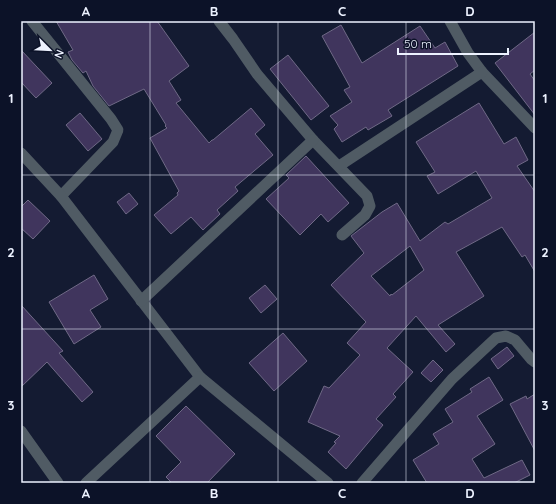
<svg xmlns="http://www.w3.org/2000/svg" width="556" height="504" font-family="Quicksand,sans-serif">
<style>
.building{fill:#40355d;stroke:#6f6986;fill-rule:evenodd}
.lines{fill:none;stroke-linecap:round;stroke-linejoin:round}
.minor{stroke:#505b64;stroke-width:11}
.grid{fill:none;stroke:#edf2ff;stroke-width:1;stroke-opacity:0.55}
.neatline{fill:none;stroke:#edf2ff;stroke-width:1.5}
.grid-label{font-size:13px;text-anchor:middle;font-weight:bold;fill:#edf2ff}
</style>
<rect width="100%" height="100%" fill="#141b32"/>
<!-- building -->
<g class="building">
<polygon points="56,21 157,21 189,66 169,81 181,100 176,103 209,143 212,140 213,140 251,108 265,125 255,134 273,155 235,187 238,191 217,210 220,214 203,230 191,217 171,234 154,215 178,195 177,193 179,191 150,138 167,128 165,126 166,125 144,89 109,106 93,86 86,71 83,73 72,60 68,52 73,50"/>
<polygon points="341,25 362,63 420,26 435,48 445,42 458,66 388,110 392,116 368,130 366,127 342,142 334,129 338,125 330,116 352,102 344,90 350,87 322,36"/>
<polygon points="535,32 535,70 530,74 535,81 535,115 495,63"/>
<polygon points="21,50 52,83 36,98 21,82"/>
<polygon points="288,55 329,106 311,120 270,69"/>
<path d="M 479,103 L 504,144 L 516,137 L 528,160 L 517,166 L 535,192 L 535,272 L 525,255 L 522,257 L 502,227 L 456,252 L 484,296 L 438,325 L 455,344 L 446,352 L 416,316 L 387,348 L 413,372 L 393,394 L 396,397 L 376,419 L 383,425 L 346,469 L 328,452 L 336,443 L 334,442 L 340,436 L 308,422 L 324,386 L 329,388 L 360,355 L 347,343 L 366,322 L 331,285 L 364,253 L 351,236 L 382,212 L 397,203 L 420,241 L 445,222 L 448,224 L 492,198 L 476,171 L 438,194 L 427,176 L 435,172 L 416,142 ZM 410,246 L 424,270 L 392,295 L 391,294 L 390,296 L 371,276 Z"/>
<polygon points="80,113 102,139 88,151 66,125"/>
<polygon points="306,156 349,203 328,222 321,214 300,235 266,199 289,178 286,175"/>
<polygon points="129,193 138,204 126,214 117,202"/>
<polygon points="28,200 50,221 33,239 21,228 21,207"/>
<polygon points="94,275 108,299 90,310 101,327 74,344 49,302"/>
<polygon points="265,285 277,299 261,313 249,298"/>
<polygon points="21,305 63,351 59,353 93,392 82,402 47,362 21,387"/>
<polygon points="283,333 307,361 274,391 249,363"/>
<polygon points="507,347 514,356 498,369 491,359"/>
<polygon points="433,360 443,370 431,382 421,373"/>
<polygon points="489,377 503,400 477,416 495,444 472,459 484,478 522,460 530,475 514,483 427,483 413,460 439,444 433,434 453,422 445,409 472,392 470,389"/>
<polygon points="535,394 535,451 510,404 526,396 527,399"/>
<polygon points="186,406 235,454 207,483 172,483 166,477 181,462 156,436"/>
</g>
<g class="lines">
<!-- minor -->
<g class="minor">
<polyline points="32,21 111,119 118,130 113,142 61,196"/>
<polyline points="219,21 233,39 257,74 313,140 367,196 370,206 365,215 342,235"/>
<polyline points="450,21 468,53 482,72 535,128"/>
<polyline points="21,153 61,196 200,377 328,483"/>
<polyline points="339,166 482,72"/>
<polyline points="141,301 313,140"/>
<polyline points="21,431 58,483"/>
<polyline points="86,483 200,377"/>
<polyline points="362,483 452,379 496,338 506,336 515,340 531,359 535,362"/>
</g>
</g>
<!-- grid -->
<path class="grid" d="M 150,21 L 150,483M 278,21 L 278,483M 406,21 L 406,483M 21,175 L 535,175M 21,329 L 535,329"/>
<!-- border -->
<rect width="556" height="504" fill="none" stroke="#0c1228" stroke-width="44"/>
<!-- north arrow -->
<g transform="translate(50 50) rotate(114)" stroke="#0c1228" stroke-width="3" paint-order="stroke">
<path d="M0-3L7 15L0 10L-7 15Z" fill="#edf2ff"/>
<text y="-6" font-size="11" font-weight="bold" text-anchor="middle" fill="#edf2ff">N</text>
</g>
<!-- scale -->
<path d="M398 48v6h110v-6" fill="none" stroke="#edf2ff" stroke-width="2"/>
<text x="404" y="48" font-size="12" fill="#edf2ff" stroke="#0c1228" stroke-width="3" paint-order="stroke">50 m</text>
<rect x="22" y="22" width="512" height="460" class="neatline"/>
<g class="grid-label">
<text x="86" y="16">A</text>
<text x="214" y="16">B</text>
<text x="342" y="16">C</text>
<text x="470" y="16">D</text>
<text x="11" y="103">1</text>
<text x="545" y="103">1</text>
<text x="11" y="257">2</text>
<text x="545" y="257">2</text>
<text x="11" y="410">3</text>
<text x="545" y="410">3</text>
<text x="86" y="498">A</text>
<text x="214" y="498">B</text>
<text x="342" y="498">C</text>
<text x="470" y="498">D</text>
</g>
</svg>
